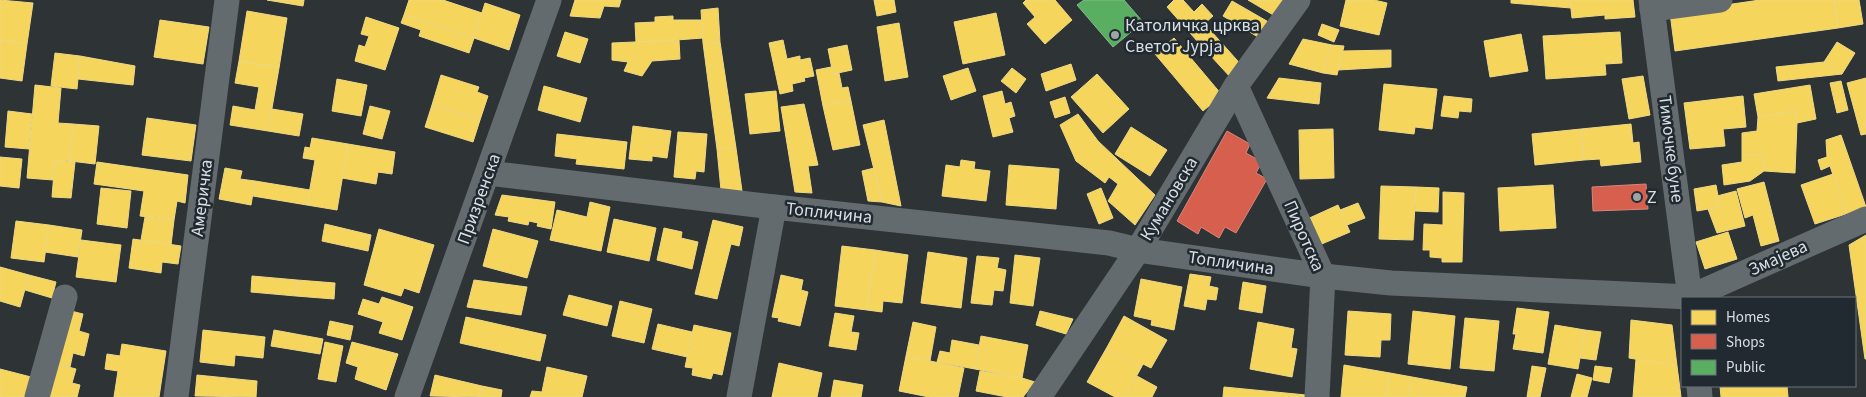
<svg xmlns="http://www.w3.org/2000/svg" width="1866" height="397" font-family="'Source Sans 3',sans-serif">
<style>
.homes{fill:#f6d55c;stroke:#edd884}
.shops{fill:#d6604d;stroke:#d7867a}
.public{fill:#5aae61;stroke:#80bd88}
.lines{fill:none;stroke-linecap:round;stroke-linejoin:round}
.minor{stroke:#646b6f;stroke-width:25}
.poi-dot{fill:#9da3a6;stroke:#202a30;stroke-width:2}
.labels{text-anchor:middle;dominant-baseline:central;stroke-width:5;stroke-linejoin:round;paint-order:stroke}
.poi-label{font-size:18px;fill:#d9dfe3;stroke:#202a30;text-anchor:start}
.street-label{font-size:18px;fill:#d9dfe3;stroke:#202a30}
</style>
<rect width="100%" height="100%" fill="#2e3336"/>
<!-- homes -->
<g class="homes">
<polygon points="0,0 33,3 27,44 0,40"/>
<polygon points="267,0 304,0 303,6"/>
<polygon points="409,0 443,0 482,13 474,38 404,15"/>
<polygon points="575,0 621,0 619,7 604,6 600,18 570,16"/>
<polygon points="874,0 894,0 896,12 877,16"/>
<polygon points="1026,0 1055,0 1072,20 1045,44 1027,24 1035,17 1023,3"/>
<polygon points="1174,0 1183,0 1194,12 1202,4 1213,16 1204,24 1211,31 1198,42 1167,7"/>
<polygon points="1248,0 1284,0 1275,16"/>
<polygon points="1346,0 1374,0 1387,3 1379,35 1340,26"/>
<polygon points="1511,0 1570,0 1571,8 1511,3"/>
<polygon points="1570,0 1633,0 1635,17 1605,19 1605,15 1572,18"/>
<polygon points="1760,0 1834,0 1838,28 1675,51 1670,13"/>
<polygon points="1834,0 1859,0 1863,24 1838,28"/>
<polygon points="1232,1 1272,24 1263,40 1223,16"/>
<polygon points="485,3 520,15 509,50 474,38"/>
<polygon points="718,8 720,42 703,43 701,10"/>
<polygon points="247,11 287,18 279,68 239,61"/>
<polygon points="996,13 1005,55 963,64 954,22"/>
<polygon points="404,15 474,38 469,53 419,36 421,30 401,23"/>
<polygon points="673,16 673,20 702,20 703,38 636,43 635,23 655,22 655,17"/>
<polygon points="366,17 399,28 385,70 355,61 359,45 365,47 369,36 361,34"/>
<polygon points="160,20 209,27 203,64 154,57"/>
<polygon points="899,23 908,77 885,81 877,27"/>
<polygon points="1322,24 1339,30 1334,42 1318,35"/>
<polygon points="1211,31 1244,68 1232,79 1198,42"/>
<polygon points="565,32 588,39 580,63 557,56"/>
<polygon points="1620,32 1622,63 1605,64 1606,75 1546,79 1543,36"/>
<polygon points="1521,34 1528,71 1490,77 1484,41"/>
<polygon points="1174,38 1222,95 1203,111 1155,54"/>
<polygon points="1303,39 1332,45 1323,73 1289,64"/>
<polygon points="0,40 27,44 22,81 0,78"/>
<polygon points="679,40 680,59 652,61 642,76 624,71 628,62 612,60 612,43"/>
<polygon points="783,40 787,59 800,56 800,60 810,58 814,76 804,78 805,81 792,84 793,91 780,94 769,43"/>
<polygon points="720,42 736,148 717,149 703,43"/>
<polygon points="1837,42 1855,53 1842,74 1824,62"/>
<polygon points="847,45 852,70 833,74 828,49"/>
<polygon points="1332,45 1344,46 1337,75 1323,73"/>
<polygon points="1391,50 1391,67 1338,70 1343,51"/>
<polygon points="55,53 80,56 77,89 51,86"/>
<polygon points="80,56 135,66 133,85 78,79"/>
<polygon points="239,61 279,68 268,131 230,125 233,106 255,110 259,87 235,83"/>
<polygon points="1824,62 1842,74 1778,81 1776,67"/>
<polygon points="1071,64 1076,80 1046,91 1041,74"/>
<polygon points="831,67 833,74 839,73 842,88 848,87 851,101 823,106 816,70"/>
<polygon points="968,68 976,91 951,100 943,76"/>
<polygon points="1012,68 1026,79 1016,93 1001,81"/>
<polygon points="1097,74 1129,109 1103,133 1071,97"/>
<polygon points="441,75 479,87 477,92 488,96 480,120 432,105"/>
<polygon points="1643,76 1650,115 1629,119 1622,79"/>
<polygon points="1279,78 1321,83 1319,104 1267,98"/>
<polygon points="1866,78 1866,134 1861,135 1847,83"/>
<polygon points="337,79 367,85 361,116 332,111"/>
<polygon points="1841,81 1848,110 1837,113 1830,83"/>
<polygon points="1384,84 1437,89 1432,129 1415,127 1414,134 1379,130"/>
<polygon points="35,85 61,88 58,123 73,124 70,161 55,160 53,180 27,178"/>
<polygon points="1810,85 1816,119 1797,123 1795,111 1758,117 1754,94"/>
<polygon points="544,86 587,98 580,122 538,110"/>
<polygon points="776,91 780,131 750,134 745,94"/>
<polygon points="1002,91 1005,104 1011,102 1015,116 1009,118 1013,132 993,137 983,96"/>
<polygon points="1444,96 1472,99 1471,112 1459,111 1458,118 1441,116"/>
<polygon points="1743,96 1746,127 1723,129 1725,146 1690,149 1684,103"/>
<polygon points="1065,97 1070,113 1055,118 1050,102"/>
<polygon points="851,101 860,145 833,150 823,106"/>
<polygon points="804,104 818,165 808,166 812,193 795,192 781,107"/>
<polygon points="432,105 480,120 473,142 425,127"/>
<polygon points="370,106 390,111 382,139 363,134"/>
<polygon points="272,109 303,114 299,136 268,131"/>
<polygon points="8,111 32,114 29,149 5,147"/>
<polygon points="1795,111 1797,123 1795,173 1764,171 1763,154 1742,155 1742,133 1757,131 1758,117"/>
<polygon points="1078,114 1098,141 1155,195 1135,225 1108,201 1118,184 1109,177 1105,183 1076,161 1060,125"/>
<polygon points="147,118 196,125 191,161 142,155"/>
<polygon points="884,120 901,206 882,202 863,125"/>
<polygon points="73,124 99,126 95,164 70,161"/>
<polygon points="1631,124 1633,143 1639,142 1641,162 1601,166 1600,159 1584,160 1581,129"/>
<polygon points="633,126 671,131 667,158 652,156 652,161 629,159"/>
<polygon points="1131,127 1167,150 1150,176 1115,154"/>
<polygon points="1333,129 1334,178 1300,179 1299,130"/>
<polygon points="1581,129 1584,160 1535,165 1532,134"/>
<polygon points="678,132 707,134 704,172 696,171 695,179 674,177"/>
<polygon points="557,134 627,142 624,169 576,164 577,159 555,156"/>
<polygon points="1841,135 1866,207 1846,214 1830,166 1821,170 1818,160 1827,157 1826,140"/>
<polygon points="312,138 348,144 337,210 307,205 315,160 303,158 305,147 310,148"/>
<polygon points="348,144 395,152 392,174 378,172 376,184 342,178"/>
<polygon points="736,148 742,191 721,190 717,149"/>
<polygon points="1763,154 1764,171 1750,181 1724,185 1722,165 1742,162 1742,155"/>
<polygon points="0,157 22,159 19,188 0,186"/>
<polygon points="55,160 75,162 71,198 52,197"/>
<polygon points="961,160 975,162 974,169 990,171 986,201 942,196 946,165 960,167"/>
<polygon points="97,162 188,175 185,203 177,201 174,220 140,216 144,191 94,184"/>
<polygon points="1009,165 1059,169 1056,209 1006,205"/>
<polygon points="225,168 242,171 240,179 255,181 251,205 219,199"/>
<polygon points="874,168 882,202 868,201 862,171"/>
<polygon points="1833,174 1846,214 1815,224 1801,185"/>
<polygon points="255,181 310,190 307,205 253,196"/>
<polygon points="1764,182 1779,241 1761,246 1753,215 1745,218 1737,189"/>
<polygon points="1553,185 1556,228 1500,231 1498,188"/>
<polygon points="1716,185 1720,207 1697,211 1694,189"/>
<polygon points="1381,186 1416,187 1413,240 1379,239"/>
<polygon points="1416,187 1439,188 1438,212 1415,211"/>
<polygon points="101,188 131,191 127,228 97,224"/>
<polygon points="1101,188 1113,218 1099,224 1087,194"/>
<polygon points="1736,191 1745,226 1717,233 1708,209 1720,207 1717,196"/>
<polygon points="1443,192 1464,193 1462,262 1442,262 1442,258 1430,257 1430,250 1423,250 1424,224 1443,225"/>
<polygon points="502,195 555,202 551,229 537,226 538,223 529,221 528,225 508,221 509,217 495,215"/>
<polygon points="590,202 610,207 601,251 550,240 557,210 587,217"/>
<polygon points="1358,203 1365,218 1347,225 1340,210"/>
<polygon points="1338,205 1350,232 1317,246 1305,220"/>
<polygon points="145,217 174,220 171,245 141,240"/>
<polygon points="614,219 656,228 649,261 607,252"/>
<polygon points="713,220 743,227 739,246 731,244 717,299 695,294"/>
<polygon points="16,221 49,225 44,262 11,258"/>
<polygon points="325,224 371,235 368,251 322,241"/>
<polygon points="49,225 82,230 78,257 45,252"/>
<polygon points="664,228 682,232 681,238 698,242 692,269 657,260"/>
<polygon points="379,229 434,245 419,293 404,288 401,296 364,285"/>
<polygon points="493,229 538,241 527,278 483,266"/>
<polygon points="1728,232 1737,259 1705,269 1696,242"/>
<polygon points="1866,235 1866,359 1865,359 1849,245"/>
<polygon points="133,239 181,246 178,264 162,262 161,273 129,268"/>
<polygon points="81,240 121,245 116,282 76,277"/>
<polygon points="842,246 875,250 867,310 835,306"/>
<polygon points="875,250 908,255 902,303 883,301 882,312 867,310"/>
<polygon points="928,252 967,258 961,308 921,303"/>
<polygon points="1015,255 1040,258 1033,306 1010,303"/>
<polygon points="977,256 999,258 997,268 1006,270 1003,291 994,290 992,305 971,303"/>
<polygon points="0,267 29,275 20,307 0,301"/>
<polygon points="1190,274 1211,277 1209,286 1218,288 1216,300 1207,299 1205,310 1184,306"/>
<polygon points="29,275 56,282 52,298 25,290"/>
<polygon points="781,275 803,280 801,290 808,292 800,326 778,321 779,318 772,317"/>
<polygon points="252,276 297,280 296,296 251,292"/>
<polygon points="1141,279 1182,287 1174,330 1151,325 1152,320 1134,316"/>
<polygon points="297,280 335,283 334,299 296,296"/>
<polygon points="474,280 527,287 521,315 467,307"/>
<polygon points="1243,282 1266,286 1262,313 1239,309"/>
<polygon points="569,295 612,306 607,326 563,315"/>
<polygon points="382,297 413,307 402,340 379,333 383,322 358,314 363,299 379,304"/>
<polygon points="620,301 652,309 644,343 612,336"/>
<polygon points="1517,308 1549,312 1543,353 1513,349 1516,334 1513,334"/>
<polygon points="67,310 83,314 79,331 89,334 84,356 73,353 70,367 53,363"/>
<polygon points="1040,311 1073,319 1066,334 1036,325"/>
<polygon points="1348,311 1391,314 1390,340 1381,340 1380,357 1345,355"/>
<polygon points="1413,311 1455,316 1450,369 1408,364"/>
<polygon points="835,313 854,316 851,332 859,333 856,350 829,346"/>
<polygon points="1124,316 1167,340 1151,368 1143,364 1141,368 1106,349"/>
<polygon points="466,317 546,335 540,361 460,343"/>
<polygon points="1465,318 1499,321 1494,371 1460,368"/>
<polygon points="1631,320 1672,325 1677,366 1629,358"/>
<polygon points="330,321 353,326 350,340 327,335"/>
<polygon points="913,322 936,327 930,361 906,356"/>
<polygon points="1258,322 1294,329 1291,348 1297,349 1292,377 1250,369"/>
<polygon points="658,324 692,332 687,357 652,349"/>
<polygon points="694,325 731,333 722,375 713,373 711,379 692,375 693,368 685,367"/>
<polygon points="1555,325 1585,330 1578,369 1548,364"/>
<polygon points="203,330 265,337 263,358 235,355 234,366 200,362"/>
<polygon points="274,330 323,339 320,354 271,346"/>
<polygon points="1585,330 1601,332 1596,360 1580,358"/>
<polygon points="981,336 1028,345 1022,378 975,369"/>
<polygon points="952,340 979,345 975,369 937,362 940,351 950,353"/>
<polygon points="325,342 343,346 336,382 318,379"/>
<polygon points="352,342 398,354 386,390 355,379 358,367 346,363"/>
<polygon points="122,344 166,351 159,397 114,397 118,371 105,369 107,354 120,356"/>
<polygon points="1106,349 1141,368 1125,397 1115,397 1087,382"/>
<polygon points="906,356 964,368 958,397 929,397 899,391"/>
<polygon points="1636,359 1677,366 1681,397 1633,397"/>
<polygon points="53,363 76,369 72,383 80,385 77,397 45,397"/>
<polygon points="779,363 822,373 817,397 772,397"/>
<polygon points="1344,365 1390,373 1386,397 1341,397"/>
<polygon points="1532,366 1546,368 1540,397 1527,397"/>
<polygon points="1595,366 1612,368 1609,383 1593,380"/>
<polygon points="547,367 587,376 582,397 530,397 532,391 542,392"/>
<polygon points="0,369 31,377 26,397 0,397"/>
<polygon points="980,371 1022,378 1035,382 1023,397 1007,397 976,391"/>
<polygon points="1390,373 1412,377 1408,397 1386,397"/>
<polygon points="1577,374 1592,378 1587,397 1571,397"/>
<polygon points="197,375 257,381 256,397 195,396"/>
<polygon points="435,375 482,386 480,397 430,396"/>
<polygon points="1137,376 1157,387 1152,397 1125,397"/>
<polygon points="1412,377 1467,387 1465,397 1408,397"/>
<polygon points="834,380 863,385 861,397 831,397"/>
<polygon points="482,386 502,390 501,397 480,397"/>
<polygon points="1720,386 1787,386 1788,397 1721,397"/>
<polygon points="1224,387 1306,395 1306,397 1223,397"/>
</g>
<!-- shops -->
<g class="shops">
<polygon points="1227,131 1250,144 1246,153 1262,162 1256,173 1267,179 1236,233 1225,227 1219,238 1201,227 1198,234 1177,221"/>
<polygon points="1646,184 1648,209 1593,211 1592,187"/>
</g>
<!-- public -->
<polygon class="public" points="1084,0 1124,0 1143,22 1113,47 1077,5"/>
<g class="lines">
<!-- minor -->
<g class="minor">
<polyline points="1651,0 1690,298"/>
<polyline points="1652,9 1720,0"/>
<polyline points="1236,86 1323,276 1317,397"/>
<polyline points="488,173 774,207 1109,243 1138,250 1323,276 1391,283 1690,297 1866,219"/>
<polyline points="1699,386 1700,397"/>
<polyline points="37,397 65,297"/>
<polyline points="176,397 227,0"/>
<polyline points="407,397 549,0"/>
<polyline points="739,397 774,207"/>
<polyline points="1039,397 1138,250 1236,86 1298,0"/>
</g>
</g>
<!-- markers -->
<g class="poi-dot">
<circle cx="1115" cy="35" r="5"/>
<circle cx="1637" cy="197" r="5"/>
</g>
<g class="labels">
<!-- poi labels -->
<g class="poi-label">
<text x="1125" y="25">Католичка црква<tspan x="1125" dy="21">Светог Јурја</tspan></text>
<text x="1647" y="197">Z</text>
</g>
<!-- street labels -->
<g class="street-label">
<text transform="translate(1671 149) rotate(83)">Тимочке буне</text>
<text transform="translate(202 198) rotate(-83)">Америчка</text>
<text transform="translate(479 199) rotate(-70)">Призренска</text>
<text transform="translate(1169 199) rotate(-59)">Кумановска</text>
<text transform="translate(829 213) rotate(6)">Топличина</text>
<text transform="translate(1304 236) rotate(66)">Пиротска</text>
<text transform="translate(1778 258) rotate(-24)">Змајева</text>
<text transform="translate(1231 263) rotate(8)">Топличина</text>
</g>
</g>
<!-- legend -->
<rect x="1681" y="297" width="175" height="90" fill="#202a30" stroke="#6a7278"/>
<rect x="1691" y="310" width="25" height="15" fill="#f6d55c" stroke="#6a7278"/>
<text x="1726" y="322" font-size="15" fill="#d9dfe3">Homes</text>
<rect x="1691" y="334" width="25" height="15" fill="#d6604d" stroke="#6a7278"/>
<text x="1726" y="347" font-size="15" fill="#d9dfe3">Shops</text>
<rect x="1691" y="360" width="25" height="15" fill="#5aae61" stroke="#6a7278"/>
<text x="1726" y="372" font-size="15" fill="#d9dfe3">Public</text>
</svg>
